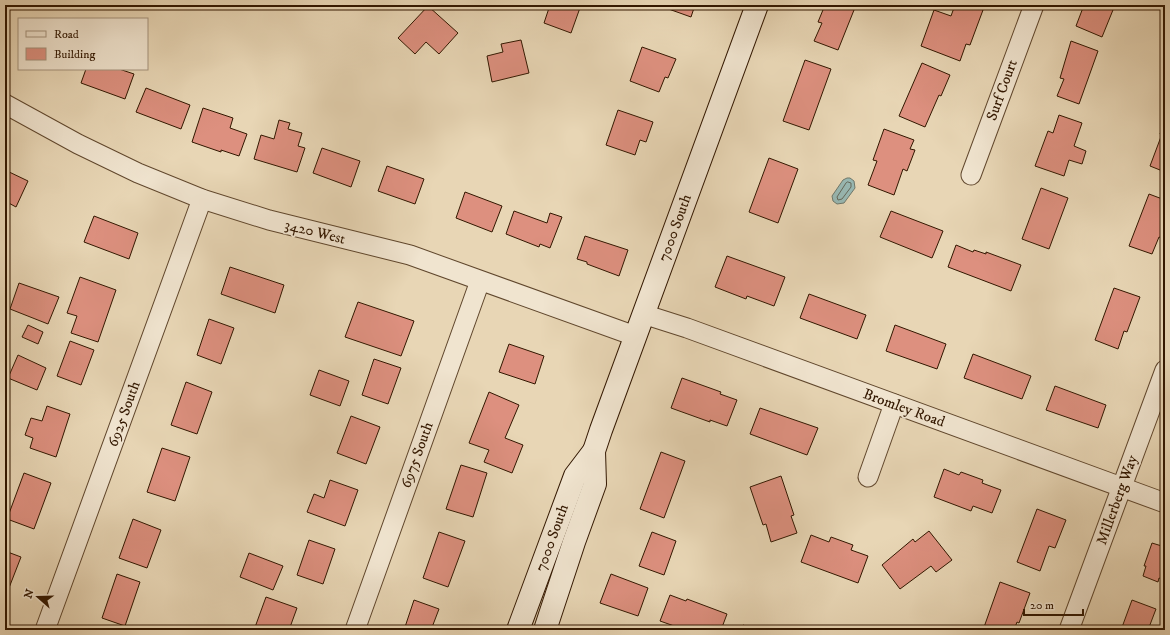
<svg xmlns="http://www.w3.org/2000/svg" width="1170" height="635" font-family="'IM FELL DW Pica',serif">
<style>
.water{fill:#98b8b3;stroke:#6f786b}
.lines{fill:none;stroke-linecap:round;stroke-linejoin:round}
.shore{stroke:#65685a;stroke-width:1}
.building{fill:#dd907f;stroke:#321700}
.street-casing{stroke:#60472d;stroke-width:21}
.secondary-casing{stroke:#321700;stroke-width:24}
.street{stroke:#f0e4cf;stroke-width:19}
.secondary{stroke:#f0e4cf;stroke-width:22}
.labels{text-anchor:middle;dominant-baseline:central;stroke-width:3.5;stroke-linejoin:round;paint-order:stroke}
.street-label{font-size:15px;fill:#321700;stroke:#f0e4cf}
</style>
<rect width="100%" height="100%" fill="#e8d6b5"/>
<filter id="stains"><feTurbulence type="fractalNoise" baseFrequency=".005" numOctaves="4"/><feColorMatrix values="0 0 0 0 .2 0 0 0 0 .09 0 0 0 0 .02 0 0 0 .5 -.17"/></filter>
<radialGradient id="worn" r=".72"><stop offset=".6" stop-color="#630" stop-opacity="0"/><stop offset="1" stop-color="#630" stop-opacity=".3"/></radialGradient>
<!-- water -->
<polygon class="water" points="847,178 850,178 854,181 855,188 844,203 837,204 833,201 832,196 843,180"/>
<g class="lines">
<!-- shore -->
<polygon class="shore" points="848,182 851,183 851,187 842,199 838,200 837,197 846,183"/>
</g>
<!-- building -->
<g class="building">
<polygon points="550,5 581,5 571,33 544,23"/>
<polygon points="664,5 695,5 691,17 663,7"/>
<polygon points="825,5 856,5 838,50 814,41 822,23 818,22"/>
<polygon points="955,5 969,5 983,10 970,45 966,44 960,61 921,46 934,10 951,16"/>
<polygon points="1084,5 1115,5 1102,37 1076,26"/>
<polygon points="428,6 458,33 439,54 426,42 415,54 398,38"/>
<polygon points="521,40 529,73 492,82 487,56 503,52 501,44"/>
<polygon points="1071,41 1098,51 1079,104 1057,96 1064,79 1060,78"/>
<polygon points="642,47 676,59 668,78 665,77 659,92 630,81"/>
<polygon points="805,60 831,69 809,130 783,121"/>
<polygon points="922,63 950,75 941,96 939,95 925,127 899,116"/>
<polygon points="86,69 119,69 134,74 125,99 81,83"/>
<polygon points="146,88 190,105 181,129 136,112"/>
<polygon points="203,108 233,118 230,128 247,134 239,156 221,150 221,152 192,142"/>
<polygon points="618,110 653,122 646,142 640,140 635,155 606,145"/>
<polygon points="1059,115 1082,123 1074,146 1086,151 1082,164 1069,160 1064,176 1035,166 1048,131 1053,133"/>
<polygon points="279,120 290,123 288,129 302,133 298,146 305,148 297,172 254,159 261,135 274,139"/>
<polygon points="1165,120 1165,172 1150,166 1162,134 1160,134"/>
<polygon points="884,129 914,140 910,149 915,150 907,171 903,169 894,195 868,185 877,161 873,160"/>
<polygon points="322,148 360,161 351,187 313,173"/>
<polygon points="769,158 798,169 778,223 749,212"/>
<polygon points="387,166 424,179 415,204 378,191"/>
<polygon points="5,170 28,181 16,207 5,201"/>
<polygon points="1041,188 1068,198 1049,249 1022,239"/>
<polygon points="465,192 502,206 492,232 456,218"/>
<polygon points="1149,194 1165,200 1165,229 1162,238 1159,237 1152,254 1129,246"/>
<polygon points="514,211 547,223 550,213 562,217 550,248 540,244 539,247 506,234"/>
<polygon points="891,211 943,231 932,258 880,237"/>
<polygon points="94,216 138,233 129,259 84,242"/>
<polygon points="585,236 628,250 619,276 587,264 587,262 577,259"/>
<polygon points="956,245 973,252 974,250 986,254 986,252 1021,265 1011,291 948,267"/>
<polygon points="727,256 785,277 774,306 747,296 746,299 715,287"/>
<polygon points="230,267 284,285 275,313 221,294"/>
<polygon points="80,277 116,290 98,342 71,333 77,316 67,313"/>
<polygon points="19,283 59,297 48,324 10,309"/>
<polygon points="1114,288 1140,297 1127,332 1124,331 1118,349 1095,340"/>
<polygon points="809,294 866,315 857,339 800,318"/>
<polygon points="358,302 414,321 401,356 345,337"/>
<polygon points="209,319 234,328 221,364 197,355"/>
<polygon points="28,325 43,332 38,344 22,337"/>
<polygon points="895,325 946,344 937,369 886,351"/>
<polygon points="70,341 94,350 81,385 57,376"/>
<polygon points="509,344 544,356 535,384 499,372"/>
<polygon points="973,354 1031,376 1022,399 964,378"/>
<polygon points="18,355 46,368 37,390 8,378"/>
<polygon points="374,359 401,368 388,404 362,395"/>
<polygon points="319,370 349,381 340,406 310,395"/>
<polygon points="682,378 721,392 720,394 737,400 727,426 710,420 710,422 671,408"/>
<polygon points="186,382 212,392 197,434 171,425"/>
<polygon points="1055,386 1106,405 1098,428 1046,410"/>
<polygon points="489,392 519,405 505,438 523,445 512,473 484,462 489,450 469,443"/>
<polygon points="47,406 70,414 56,457 30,448 33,438 25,435 31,418 42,421"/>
<polygon points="760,408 818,428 807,455 750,434"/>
<polygon points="351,416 380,427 366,464 337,453"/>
<polygon points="162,448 190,457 175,501 147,492"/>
<polygon points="661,452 685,461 664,518 640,509"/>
<polygon points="461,465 487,473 473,517 446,509"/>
<polygon points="944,469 959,475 961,472 983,480 982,483 1001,490 992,513 973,506 971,511 934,497"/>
<polygon points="24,473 51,483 34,529 7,519"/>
<polygon points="781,476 794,515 791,516 797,533 771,542 766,524 763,525 750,487"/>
<polygon points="330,480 358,490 345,526 307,512 314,494 324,498"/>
<polygon points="1037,509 1066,520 1055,548 1049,546 1040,571 1017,562"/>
<polygon points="133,519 161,530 147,568 119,558"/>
<polygon points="929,531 952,560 936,572 931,566 900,589 882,565 913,539 915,542"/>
<polygon points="439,532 465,541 448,587 423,578"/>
<polygon points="652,532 676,541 664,575 639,566"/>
<polygon points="811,535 829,542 831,537 853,545 851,550 868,556 858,583 801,562"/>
<polygon points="309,540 335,549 323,584 297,575"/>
<polygon points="1152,543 1165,547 1165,580 1159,578 1158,582 1143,576 1146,566 1144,566"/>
<polygon points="5,551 21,557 7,593 5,592"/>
<polygon points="249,553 283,566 273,590 240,577"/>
<polygon points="117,574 140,582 125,626 102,618"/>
<polygon points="611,574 648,588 638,616 600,603"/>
<polygon points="1000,582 1030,593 1019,623 1017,622 1014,630 983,630"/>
<polygon points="670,595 686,601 687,599 727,614 721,630 680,630 677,629 677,627 660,621"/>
<polygon points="266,597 297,608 289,630 254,630"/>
<polygon points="414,600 439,609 431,630 404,630"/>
<polygon points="1132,600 1156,609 1148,630 1121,630"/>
<polygon points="743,625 756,630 741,630"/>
</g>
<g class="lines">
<defs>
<g id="street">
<polyline points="5,104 78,144 138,173 202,199 269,220 410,255 635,336"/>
<polyline points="971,175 1034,5"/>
<polyline points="643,314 687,328 1165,503"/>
<polyline points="868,477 894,404"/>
<polyline points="45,630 202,199"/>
<polyline points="355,630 480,281"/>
<polyline points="1069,630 1165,370"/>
</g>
<g id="secondary">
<polyline points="518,630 575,476 594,451"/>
<polyline points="545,630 574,542 595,484 594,451 601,430 757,5"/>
</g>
</defs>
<!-- street casing -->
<use href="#street" class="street-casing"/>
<!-- secondary casing -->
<use href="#secondary" class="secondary-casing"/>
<!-- street -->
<use href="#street" class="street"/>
<!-- secondary -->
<use href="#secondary" class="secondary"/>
</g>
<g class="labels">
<!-- street labels -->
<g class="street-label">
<text transform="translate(1002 90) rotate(-70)">Surf Court</text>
<text transform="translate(675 228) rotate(-70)">7000 South</text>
<text transform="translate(315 232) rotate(14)">3420 West</text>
<text transform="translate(904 408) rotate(20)">Bromley Road</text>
<text transform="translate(124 414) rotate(-70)">6925 South</text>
<text transform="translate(417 455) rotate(-70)">6975 South</text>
<text transform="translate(1117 500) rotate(-70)">Millerberg Way</text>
<text transform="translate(552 538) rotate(-70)">7000 South</text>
</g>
</g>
<!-- margin -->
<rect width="1170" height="635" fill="none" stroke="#e8d6b5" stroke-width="20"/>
<rect x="6" y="6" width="1158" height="623" fill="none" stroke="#321700" stroke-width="2"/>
<rect x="10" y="10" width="1150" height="615" fill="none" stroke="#321700"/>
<!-- legend -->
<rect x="18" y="18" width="130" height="52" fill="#f0e4cf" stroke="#a4927c"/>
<rect x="26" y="31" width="20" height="6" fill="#f0e4cf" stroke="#a4927c"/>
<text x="54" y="38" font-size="12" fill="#321700">Road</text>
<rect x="26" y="48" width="20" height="12" fill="#dd907f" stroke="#a4927c"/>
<text x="54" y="58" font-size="12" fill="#321700">Building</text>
<!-- north arrow -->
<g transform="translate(38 597) rotate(290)" stroke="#f0e4cf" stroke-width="3" paint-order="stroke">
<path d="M0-3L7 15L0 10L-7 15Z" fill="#321700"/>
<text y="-6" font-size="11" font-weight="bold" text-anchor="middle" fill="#321700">N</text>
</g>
<!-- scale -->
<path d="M1024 609v6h59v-6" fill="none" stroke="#321700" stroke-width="2"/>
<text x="1030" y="609" font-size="12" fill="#321700" stroke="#f0e4cf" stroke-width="3" paint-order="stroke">20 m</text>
<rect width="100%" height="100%" filter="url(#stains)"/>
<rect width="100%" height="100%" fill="url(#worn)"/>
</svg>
